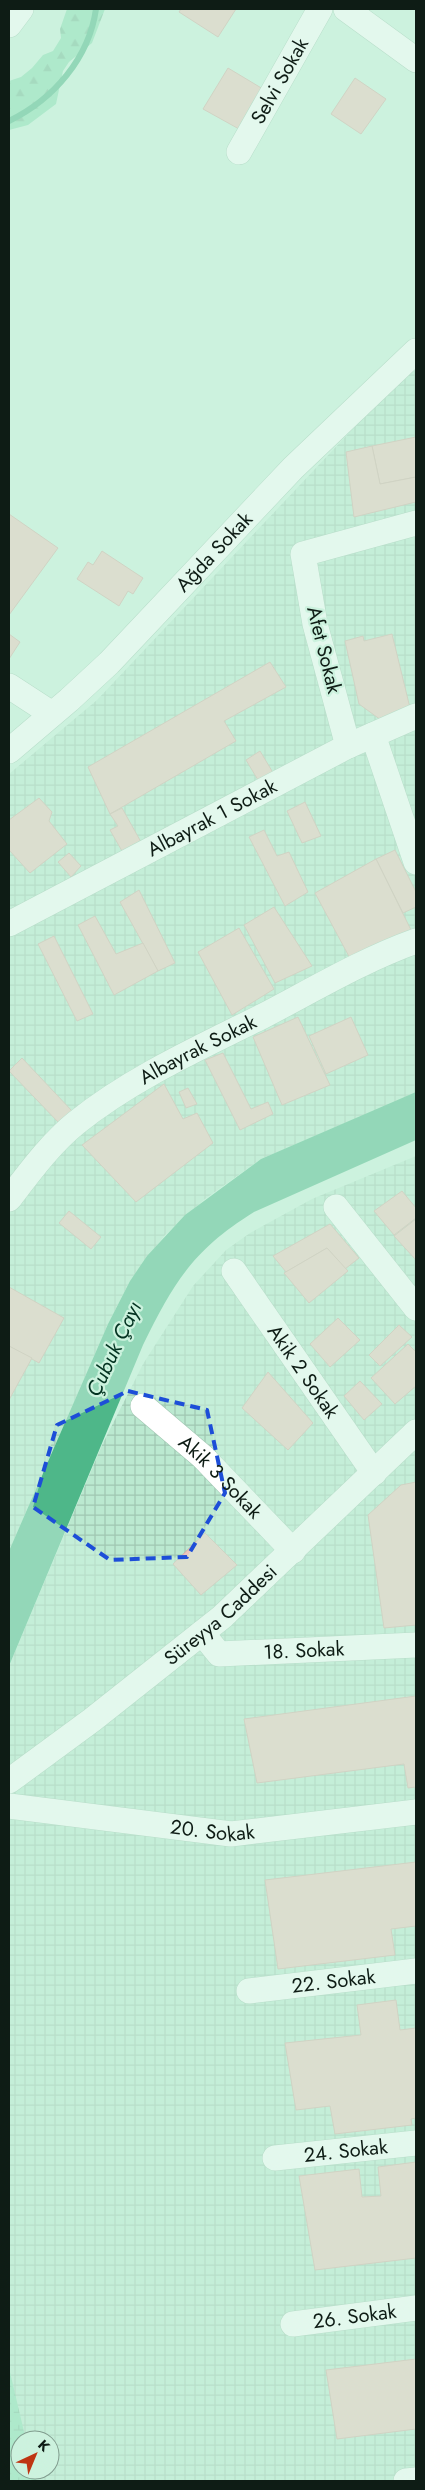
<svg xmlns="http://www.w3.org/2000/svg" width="425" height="2490" font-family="Jost,sans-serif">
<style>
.industrial{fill:url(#industrial-grid)}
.forest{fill:url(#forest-firs)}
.wetland{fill:url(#wetland-marsh)}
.water{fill:#4eb789}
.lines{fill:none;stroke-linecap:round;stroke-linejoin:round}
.stream{stroke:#4eb789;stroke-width:6}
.building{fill:#eec6bc;stroke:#d5ada4}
.minor-casing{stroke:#a2c7b3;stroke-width:26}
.minor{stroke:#fff;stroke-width:25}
.marked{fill:none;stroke:#1d4ed8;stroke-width:4;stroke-dasharray:10 6;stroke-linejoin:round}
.labels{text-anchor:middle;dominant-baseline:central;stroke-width:4.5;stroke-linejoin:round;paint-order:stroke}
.street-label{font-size:20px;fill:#0e1c15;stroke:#ccf2de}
.water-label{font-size:21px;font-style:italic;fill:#033321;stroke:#ccf2de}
</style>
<defs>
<pattern id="industrial-grid" width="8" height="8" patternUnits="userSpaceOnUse" patternTransform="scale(1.25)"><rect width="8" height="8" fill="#bbe9d0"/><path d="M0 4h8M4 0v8" fill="none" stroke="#a0c7b2"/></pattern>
<pattern id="forest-firs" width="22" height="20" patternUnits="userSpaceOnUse" patternTransform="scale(1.25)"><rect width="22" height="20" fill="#8bddb4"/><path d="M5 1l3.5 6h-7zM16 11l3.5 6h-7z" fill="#77bd9a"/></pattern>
<pattern id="wetland-marsh" width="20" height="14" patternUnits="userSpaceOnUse" patternTransform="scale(1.25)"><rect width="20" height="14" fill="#8bddb4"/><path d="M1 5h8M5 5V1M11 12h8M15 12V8" fill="none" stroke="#77bd9a"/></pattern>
</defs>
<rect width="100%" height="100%" fill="#ccf2de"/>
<!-- industrial -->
<g class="industrial">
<polygon points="416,370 416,1093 261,1159 205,1199 165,1235 130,1281 108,1324 9,1551 9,774 97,700 398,381"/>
<polygon points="416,1156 416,2481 27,2481 24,2470 50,2470 50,2440 20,2440 9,2410 9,1666 102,1445 143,1364 193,1286 226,1250 250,1233 312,1199"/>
</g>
<!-- forest -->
<polygon class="forest" points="67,9 105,9 92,43 69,62 63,71 56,104 28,125 9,130 9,81 21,77 32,68 43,55 53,51 61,38 60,29"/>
<!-- wetland -->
<polygon class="wetland" points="9,2368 26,2440 20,2440 20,2470 33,2470 36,2481 9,2481"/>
<!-- water -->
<path class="water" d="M 416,1092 L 416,1140 L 254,1212 C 193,1250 174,1282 143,1345 L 9,1666 L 9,1551 L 108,1324 L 130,1281 L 147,1256 L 185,1215 L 261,1159 Z"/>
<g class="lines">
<!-- stream -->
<path class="stream" d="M 9,121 C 54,99 89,58 96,9"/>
</g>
<!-- building -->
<g class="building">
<polygon points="181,9 236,9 218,37 179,12"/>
<polygon points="228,68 263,89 239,129 203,109"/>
<polygon points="355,78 386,99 361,134 331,114"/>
<polygon points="416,437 416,477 380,484 372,446"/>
<polygon points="372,446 380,484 416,477 416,502 354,517 346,452"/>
<polygon points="9,514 58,548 9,615"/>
<polygon points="102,551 143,578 133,594 128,591 119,606 77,579 88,562 93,565"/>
<polygon points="9,634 20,642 9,659"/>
<polygon points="392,634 411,712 381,720 359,704 345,641 363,636 364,641"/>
<polygon points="270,662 286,687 224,721 236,741 110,814 88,767"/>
<polygon points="260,751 275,776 261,785 246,760"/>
<polygon points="39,798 52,812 49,821 67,844 30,873 9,850 9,820"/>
<polygon points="305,802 321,836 302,843 287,811"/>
<polygon points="122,808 141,842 122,851 110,830 118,826 110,814"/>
<polygon points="264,830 277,856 289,852 308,892 285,906 249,837"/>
<polygon points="395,850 416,892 416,907 403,913 376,859"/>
<polygon points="69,853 81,866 71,877 58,862"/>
<polygon points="376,859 411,930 352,962 315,893"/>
<polygon points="139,890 175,963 158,971 120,902"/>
<polygon points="274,907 312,966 275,983 244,925"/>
<polygon points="95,916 116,954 143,943 158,971 114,995 78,925"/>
<polygon points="239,928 274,989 232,1015 198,952"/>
<polygon points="54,936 93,1014 77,1021 38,944"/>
<polygon points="298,1017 330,1085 282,1105 253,1037"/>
<polygon points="351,1017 368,1055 326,1074 309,1036"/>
<polygon points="223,1053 251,1109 268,1102 273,1114 240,1130 205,1060"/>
<polygon points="22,1058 72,1111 59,1123 9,1071"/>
<polygon points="164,1084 183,1119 197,1113 213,1143 136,1202 82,1145"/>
<polygon points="188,1088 197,1104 186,1108 179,1092"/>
<polygon points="402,1191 416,1208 416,1218 394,1235 374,1211"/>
<polygon points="69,1211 101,1237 91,1249 59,1223"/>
<polygon points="416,1219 416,1260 394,1236"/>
<polygon points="330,1224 359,1258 345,1269 327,1248 286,1272 273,1256"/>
<polygon points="327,1248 348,1271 309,1303 284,1273"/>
<polygon points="9,1287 64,1318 39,1363 9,1346"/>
<polygon points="338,1318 360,1340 330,1367 310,1344"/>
<polygon points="399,1325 412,1337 380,1366 369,1355"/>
<polygon points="408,1344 416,1352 416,1386 395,1404 371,1378"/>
<polygon points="9,1346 32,1358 9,1400"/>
<polygon points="268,1372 313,1423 288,1450 242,1408"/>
<polygon points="360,1381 382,1404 364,1420 344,1396"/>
<polygon points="416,1482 416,1625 384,1628 368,1515 401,1485"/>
<polygon points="205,1533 237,1565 201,1595 173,1564"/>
<polygon points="416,1696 416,1787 408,1788 404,1764 257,1783 244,1719"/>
<polygon points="416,1862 416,1926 391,1929 395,1955 278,1969 265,1880"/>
<polygon points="396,2000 400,2030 416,2028 416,2118 411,2119 412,2125 335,2134 330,2106 296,2110 285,2043 361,2035 357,2005"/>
<polygon points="416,2162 416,2258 315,2270 299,2176 359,2169 362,2197 381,2196 378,2167"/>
<polygon points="416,2359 416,2429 337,2439 326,2370"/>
</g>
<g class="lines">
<defs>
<g id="minor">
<polyline points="346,9 416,60"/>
<polyline points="9,25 21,9"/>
<path id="s1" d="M 239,152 L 320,9"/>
<polyline points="9,686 52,714"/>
<polyline points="373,735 416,862"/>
<polyline points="348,746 315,624 303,554 416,523"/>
<path id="s2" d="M 9,751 L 69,700 L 109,663 L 293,468 L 416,351"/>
<path id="s3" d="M 9,924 L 348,746 L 416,716"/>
<path id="s4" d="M 9,1199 C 29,1173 50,1144 76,1123 C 130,1079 201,1047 263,1016 C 313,990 363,960 416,941"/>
<polyline points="336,1207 416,1308"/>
<path id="s5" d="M 234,1271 L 374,1473"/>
<path id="s6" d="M 143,1406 L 203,1457 L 293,1551"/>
<path id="s7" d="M 202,1633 L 219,1654 L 416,1645"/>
<path id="s8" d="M 9,1781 L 92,1720 L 222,1617 L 416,1432"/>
<path id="s9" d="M 9,1806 L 231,1834 L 416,1812"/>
<path id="s10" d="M 249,1991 L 416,1971"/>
<path id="s11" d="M 275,2158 L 416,2143"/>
<path id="s12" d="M 293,2324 L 416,2308"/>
<polyline points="406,2481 416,2480"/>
</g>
</defs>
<!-- minor casing -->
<use href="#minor" class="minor-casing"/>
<!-- minor -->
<use href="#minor" class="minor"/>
</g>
<!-- marked area -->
<path d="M0 0H425V2490H0ZM 128,1391 L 207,1410 L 225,1493 L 187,1557 L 110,1560 L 33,1507 L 57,1425 Z" fill="#ccf2de" fill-opacity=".55" fill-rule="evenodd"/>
<path class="marked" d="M 128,1391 L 207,1410 L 225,1493 L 187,1557 L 110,1560 L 33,1507 L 57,1425 Z"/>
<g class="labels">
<!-- street labels -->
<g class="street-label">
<text stroke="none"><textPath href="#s1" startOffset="82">Selvi Sokak</textPath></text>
<text stroke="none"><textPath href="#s2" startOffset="286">Ağda Sokak</textPath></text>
<text transform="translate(324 650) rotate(76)">Afet Sokak</text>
<text stroke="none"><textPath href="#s3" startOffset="229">Albayrak 1 Sokak</textPath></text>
<text stroke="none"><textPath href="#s4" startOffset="244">Albayrak Sokak</textPath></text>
<text stroke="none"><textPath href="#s5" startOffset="122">Akik 2 Sokak</textPath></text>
<text stroke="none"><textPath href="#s6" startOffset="105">Akik 3 Sokak</textPath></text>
<text stroke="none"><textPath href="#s8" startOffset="269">Süreyya Caddesi</textPath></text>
<text stroke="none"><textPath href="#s7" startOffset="112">18. Sokak</textPath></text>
<text stroke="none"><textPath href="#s9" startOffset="205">20. Sokak</textPath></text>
<text stroke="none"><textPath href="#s10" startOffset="85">22. Sokak</textPath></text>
<text stroke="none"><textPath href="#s11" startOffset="71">24. Sokak</textPath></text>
<text stroke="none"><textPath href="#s12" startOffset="62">26. Sokak</textPath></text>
</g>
<!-- water labels -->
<g class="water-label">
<text transform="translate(114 1349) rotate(-65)">Çubuk Çayı</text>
</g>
</g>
<!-- border -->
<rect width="425" height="2490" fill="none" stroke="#0e1c15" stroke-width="20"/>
<!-- north arrow -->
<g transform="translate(35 2455) rotate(44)"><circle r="24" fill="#ccf2de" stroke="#809c8e"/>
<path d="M0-4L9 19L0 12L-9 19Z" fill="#bf3513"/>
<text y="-8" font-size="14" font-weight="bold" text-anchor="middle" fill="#0e1c15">K</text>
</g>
</svg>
